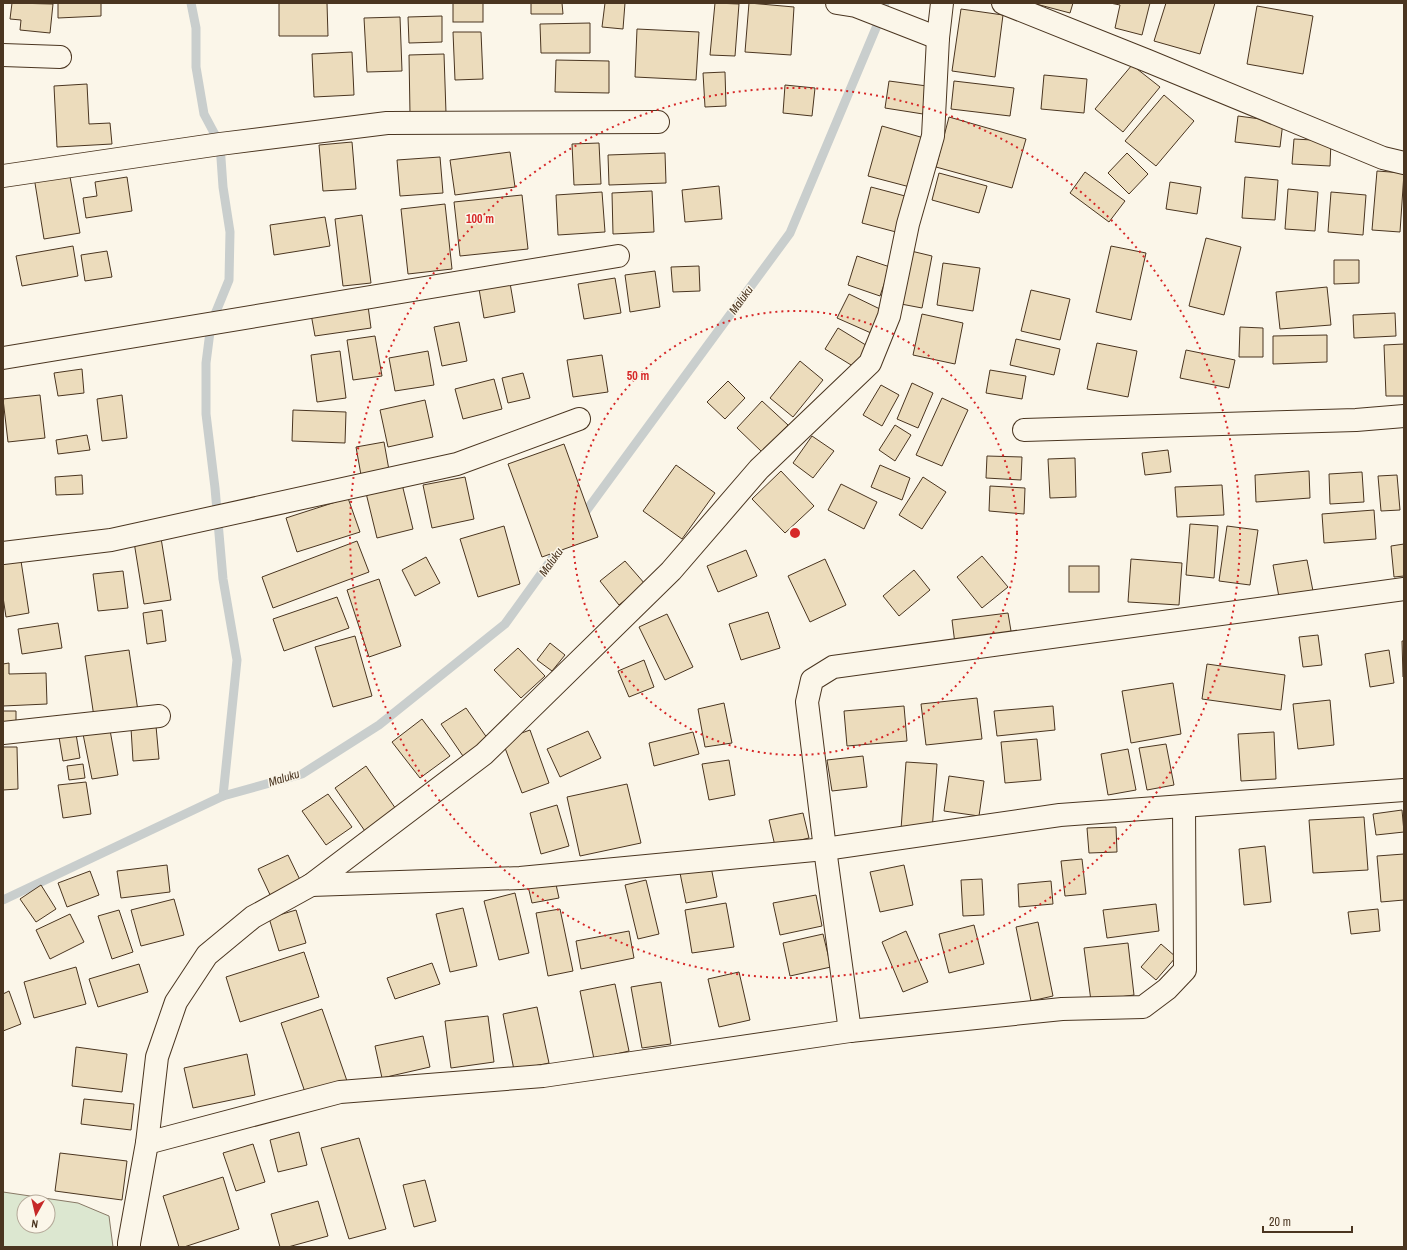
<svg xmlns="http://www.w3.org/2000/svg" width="1407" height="1250" font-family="'Archivo Narrow',sans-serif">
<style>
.green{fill:#dce7d0;stroke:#887966;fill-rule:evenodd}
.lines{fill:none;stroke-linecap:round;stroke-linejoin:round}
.stream{stroke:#c9cecd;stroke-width:9}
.building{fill:#ecdcbc;stroke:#4a3520}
.minor-casing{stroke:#4a3520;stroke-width:24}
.minor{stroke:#fbf6e9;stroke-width:22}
.ring{fill:none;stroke:#d62828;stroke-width:2;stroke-dasharray:2 4}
.labels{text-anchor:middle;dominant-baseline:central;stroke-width:3;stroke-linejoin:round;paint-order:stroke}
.water-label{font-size:12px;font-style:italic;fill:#4a3520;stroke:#fbf6e9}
.centre{fill:#d62828;stroke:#fbf6e9;stroke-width:2}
.ring-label{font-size:12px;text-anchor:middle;font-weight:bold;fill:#d62828;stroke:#fbf6e9;stroke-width:3;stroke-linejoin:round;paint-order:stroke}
</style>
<rect width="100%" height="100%" fill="#fbf6e9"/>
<!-- green -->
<path class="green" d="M 3,1192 L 78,1203 L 109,1216 L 113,1247 L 3,1247 ZM 24,1202 L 48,1202 L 48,1226 L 24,1226 Z"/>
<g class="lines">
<!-- stream -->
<g class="stream">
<polyline points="191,3 196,28 196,67 204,114 220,144 223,187 230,232 229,280 211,324 206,363 206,414 215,488 223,579 237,660 223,796"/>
<polyline points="581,518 790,233 881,16 885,3"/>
<polyline points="3,900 223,796 302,774 379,725 505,624 564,542"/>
</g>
</g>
<!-- building -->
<g class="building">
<polygon points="12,3 53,4 50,33 20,30 21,20 10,19"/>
<polygon points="58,3 101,3 101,16 58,18"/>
<polygon points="279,3 327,3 328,36 279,36"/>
<rect x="453" y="3" width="30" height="19"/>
<polygon points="531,3 562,3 563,14 531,14"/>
<polygon points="605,3 625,3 623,29 602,27"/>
<polygon points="715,3 739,4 735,56 710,55"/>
<polygon points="749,3 794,7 791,55 745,52"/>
<polygon points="1036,3 1073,3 1070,13 1036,4"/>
<polygon points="1110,3 1150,3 1142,35 1115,28 1120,5"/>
<polygon points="1166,3 1215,3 1200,54 1154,41"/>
<polygon points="1257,6 1313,16 1303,74 1247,64"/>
<polygon points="961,9 1003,15 995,77 952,71"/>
<polygon points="442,16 442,42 409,43 408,17"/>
<polygon points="400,17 402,71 367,72 364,18"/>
<polygon points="590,23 590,53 541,53 540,24"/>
<polygon points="637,29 699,32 696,80 635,77"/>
<polygon points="453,32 481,32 483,79 455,80"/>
<polygon points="352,52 354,95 314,97 312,54"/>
<polygon points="444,54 446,113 410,114 409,55"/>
<polygon points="556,60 609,61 609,93 555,92"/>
<polygon points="1132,65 1160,87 1123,132 1095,109"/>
<polygon points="725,72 726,106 705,107 703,73"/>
<polygon points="1044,75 1087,79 1084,113 1041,109"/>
<polygon points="889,81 927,86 923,114 885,108"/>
<polygon points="954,81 1014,88 1010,116 951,109"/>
<polygon points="87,84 89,124 110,123 112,144 57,147 54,86"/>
<polygon points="785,85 815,88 812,116 783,113"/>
<polygon points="1164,95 1194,121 1156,166 1125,141"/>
<polygon points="1238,116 1283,122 1280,147 1235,142"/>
<polygon points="949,117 1026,139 1012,188 936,167"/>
<polygon points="882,126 924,138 910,187 868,176"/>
<polygon points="1294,139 1331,141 1330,166 1292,164"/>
<polygon points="352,142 356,189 323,191 319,145"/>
<polygon points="599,143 601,184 574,185 572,144"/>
<polygon points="510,152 515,187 455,195 450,160"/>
<polygon points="665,153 666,183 609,185 608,155"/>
<polygon points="1127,153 1148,174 1129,194 1108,173"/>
<polygon points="440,157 443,193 400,196 397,160"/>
<polygon points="69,171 80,233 44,239 34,177"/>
<polygon points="1377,171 1404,173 1400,232 1372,230"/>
<polygon points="1085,172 1125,201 1109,222 1070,193"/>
<polygon points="939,173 987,186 979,213 932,200"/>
<polygon points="127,177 132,211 86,218 83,198 97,196 95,182"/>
<polygon points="1245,177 1278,180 1275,220 1242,218"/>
<polygon points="1170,182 1201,187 1197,214 1166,209"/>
<polygon points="719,186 722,219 685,222 682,190"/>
<polygon points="871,187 905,196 896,232 862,223"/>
<polygon points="1288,189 1318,192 1315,231 1285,229"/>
<polygon points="652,191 654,232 613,234 612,193"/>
<polygon points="602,192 605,232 558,235 556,195"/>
<polygon points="1331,192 1366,195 1363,235 1328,232"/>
<polygon points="522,195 528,249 460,256 454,202"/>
<polygon points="445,204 452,269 408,274 401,209"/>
<polygon points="362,215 371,283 343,286 335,219"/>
<polygon points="325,217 330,246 274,255 270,225"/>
<polygon points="1206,238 1241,247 1224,315 1189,306"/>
<polygon points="73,246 78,276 22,286 16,256"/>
<polygon points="1111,246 1146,253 1131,320 1096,312"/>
<polygon points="107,251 112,277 85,281 81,255"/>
<polygon points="911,251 932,256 922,308 901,304"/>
<polygon points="857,256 890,267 880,296 848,285"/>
<polygon points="1334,260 1359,260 1359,283 1334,284"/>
<polygon points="943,263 980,268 973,311 937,305"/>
<polygon points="699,266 700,291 673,292 671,267"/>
<polygon points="655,271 660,307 630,312 625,275"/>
<polygon points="615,278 621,313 584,319 578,284"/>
<polygon points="510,283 515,312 484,318 479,289"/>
<polygon points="1327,287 1331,325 1280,329 1276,292"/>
<polygon points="1031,290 1070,299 1060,340 1021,331"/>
<polygon points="849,294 882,310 871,333 837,318"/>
<polygon points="368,306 371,328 315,336 311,314"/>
<polygon points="1395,313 1396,336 1354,338 1353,315"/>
<polygon points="922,314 963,323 955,364 913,355"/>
<polygon points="459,322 467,361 442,366 434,327"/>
<polygon points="1240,327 1263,328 1263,357 1239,357"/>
<polygon points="838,328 869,347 856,368 825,349"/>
<polygon points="1327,335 1327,362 1273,364 1273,336"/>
<polygon points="375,336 382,376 353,380 347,340"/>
<polygon points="1016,339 1060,349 1054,375 1010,365"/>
<polygon points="1097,343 1137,351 1128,397 1087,389"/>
<polygon points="1404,344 1404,396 1386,396 1384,345"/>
<polygon points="1186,350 1235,360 1229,388 1180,378"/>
<polygon points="340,351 346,398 317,402 311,355"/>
<polygon points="428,351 434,385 395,391 389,358"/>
<polygon points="602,355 608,392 573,397 567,360"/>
<polygon points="800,361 823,380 793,417 770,398"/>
<polygon points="82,369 84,393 58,396 54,373"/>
<polygon points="990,370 1026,376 1022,399 986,393"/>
<polygon points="523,373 530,398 508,403 502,378"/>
<polygon points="494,379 502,409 463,419 455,389"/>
<polygon points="728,381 745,398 725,419 707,402"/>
<polygon points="912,383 933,393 918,428 897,419"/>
<polygon points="881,385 899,395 882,426 863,415"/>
<polygon points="40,395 45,438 8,442 3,399"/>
<polygon points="122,395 127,438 102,441 97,399"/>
<polygon points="942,398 968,410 942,466 916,455"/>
<polygon points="425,400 433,437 388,447 380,410"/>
<polygon points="762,401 788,425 762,452 737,428"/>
<polygon points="293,410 346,412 345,443 292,441"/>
<polygon points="895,425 911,435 895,461 879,450"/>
<polygon points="87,435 90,450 58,454 56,440"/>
<polygon points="812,436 834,451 813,478 793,463"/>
<polygon points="384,442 389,470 361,475 356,447"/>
<polygon points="564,444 598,537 542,557 508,464"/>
<polygon points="1168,450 1171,472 1145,475 1142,453"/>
<polygon points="987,456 1022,457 1021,480 986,478"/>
<polygon points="1075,458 1076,497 1050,498 1048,459"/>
<polygon points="676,465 715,493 682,539 643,511"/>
<polygon points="880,465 910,478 902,500 871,487"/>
<polygon points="781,471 814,506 785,533 752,499"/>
<polygon points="1309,471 1310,498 1256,502 1255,475"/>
<polygon points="1362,472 1364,502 1330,504 1329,474"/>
<polygon points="82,475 83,494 56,495 55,477"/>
<polygon points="1397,475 1400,510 1381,511 1378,476"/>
<polygon points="465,477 474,519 432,528 423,485"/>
<polygon points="923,477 946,492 922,529 899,515"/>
<polygon points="402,484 413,529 377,538 366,493"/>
<polygon points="841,484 877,502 864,529 828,510"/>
<polygon points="1222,485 1224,515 1177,517 1175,487"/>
<polygon points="990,486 1025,488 1024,514 989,511"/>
<polygon points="348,498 360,532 297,552 286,518"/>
<polygon points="1374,510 1376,539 1324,543 1322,514"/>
<polygon points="1190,524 1218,526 1214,578 1186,575"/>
<polygon points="504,526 520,584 478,597 460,539"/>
<polygon points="1227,526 1258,530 1250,585 1219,581"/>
<polygon points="161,538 171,600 144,604 134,542"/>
<polygon points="357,541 369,572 273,608 262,577"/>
<polygon points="1404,544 1404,576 1394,577 1391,546"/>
<polygon points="746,550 757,576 718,592 707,566"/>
<polygon points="982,556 1008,587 982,608 957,577"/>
<polygon points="426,557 440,583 415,596 402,570"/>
<polygon points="825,559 846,605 810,622 788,576"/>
<polygon points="1131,559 1182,563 1179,605 1128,602"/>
<polygon points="1307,560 1313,591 1279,597 1273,565"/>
<polygon points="21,561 29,613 6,617 3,597 3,564"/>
<polygon points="625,561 645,584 619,605 600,581"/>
<rect x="1069" y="566" width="30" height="26"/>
<polygon points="914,570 930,590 899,616 883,596"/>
<polygon points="123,571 128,608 98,611 93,574"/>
<polygon points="379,579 401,646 369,657 347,590"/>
<polygon points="337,597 349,628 284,651 273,619"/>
<polygon points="162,610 166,641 147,644 143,613"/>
<polygon points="768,612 780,648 741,660 729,624"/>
<polygon points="1008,613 1012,637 955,644 952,620"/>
<polygon points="667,614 693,667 665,680 639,627"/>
<polygon points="58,623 62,648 22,654 18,629"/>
<polygon points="1318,635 1322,665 1303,667 1299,637"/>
<polygon points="355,636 372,696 333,707 315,647"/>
<polygon points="1402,641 1404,641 1404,677 1403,677"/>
<polygon points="550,643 565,655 552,671 537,660"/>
<polygon points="518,648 545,676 521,698 494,670"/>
<polygon points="129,650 138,711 94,717 85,656"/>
<polygon points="1389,650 1394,683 1370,687 1365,654"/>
<polygon points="644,660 654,687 629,697 618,671"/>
<polygon points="9,663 9,674 46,673 47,704 3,706 3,664"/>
<polygon points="1207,664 1285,675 1281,710 1202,699"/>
<polygon points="1173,683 1181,734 1131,743 1122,691"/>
<polygon points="977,698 982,739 926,745 921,704"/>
<polygon points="1330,700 1334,745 1298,749 1293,704"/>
<polygon points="724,703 732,743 705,747 698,709"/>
<polygon points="904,706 907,741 847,746 844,711"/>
<polygon points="1053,706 1055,730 997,736 994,711"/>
<polygon points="466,708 490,742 465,759 441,724"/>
<polygon points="3,711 16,711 16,726 3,727"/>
<polygon points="422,719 450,756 420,778 392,742"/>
<polygon points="156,726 159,759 133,761 131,728"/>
<polygon points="110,730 118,775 92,779 83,734"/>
<polygon points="530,730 549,783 522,793 502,740"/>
<polygon points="588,731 601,758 560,777 547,749"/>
<polygon points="693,732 699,754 654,766 649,743"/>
<polygon points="1274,732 1276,779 1241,781 1238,734"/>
<polygon points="76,734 80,758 63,761 59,737"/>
<polygon points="1037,739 1041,780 1005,783 1001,742"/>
<polygon points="1166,744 1174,785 1147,790 1139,748"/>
<polygon points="3,747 17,747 18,789 3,790"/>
<polygon points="1128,749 1136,790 1108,795 1101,754"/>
<polygon points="863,756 867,787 832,791 827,760"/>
<polygon points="729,760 735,795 709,800 702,764"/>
<polygon points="906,762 937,764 932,831 901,829"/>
<polygon points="83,764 85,778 69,780 67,766"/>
<polygon points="366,766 398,812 367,834 335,788"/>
<polygon points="949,776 984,781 979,816 944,811"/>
<polygon points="86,782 91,814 63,818 58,785"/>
<polygon points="627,784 641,843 580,856 567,797"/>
<polygon points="328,794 352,827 326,845 302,811"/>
<polygon points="557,805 569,846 541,854 530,813"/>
<polygon points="1402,810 1404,832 1376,835 1373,814"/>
<polygon points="803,813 809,838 775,846 769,820"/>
<polygon points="1364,817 1368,870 1313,873 1309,820"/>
<polygon points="1116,827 1117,852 1089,853 1087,828"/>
<polygon points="1265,846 1271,902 1244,905 1239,849"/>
<polygon points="1404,854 1404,900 1381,902 1377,856"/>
<polygon points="288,855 302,884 272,899 258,869"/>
<polygon points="1082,859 1086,894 1065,896 1061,861"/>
<polygon points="167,865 170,892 121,898 117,871"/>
<polygon points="904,865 913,905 880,912 870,872"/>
<polygon points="711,867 717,897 686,903 680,873"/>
<polygon points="90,871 99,895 67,907 58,883"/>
<polygon points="982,879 984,915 963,916 961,880"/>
<polygon points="555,880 559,898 532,903 528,886"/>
<polygon points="646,880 659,934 638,939 625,885"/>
<polygon points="1051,881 1053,904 1019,907 1018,884"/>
<polygon points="41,885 56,909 36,922 20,899"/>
<polygon points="515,893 529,953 499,960 484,901"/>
<polygon points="816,895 822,926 780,935 773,903"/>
<polygon points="174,899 184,935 141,946 131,910"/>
<polygon points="726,903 734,947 692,953 685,910"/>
<polygon points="1156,904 1159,931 1107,938 1103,910"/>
<polygon points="463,908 477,966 450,972 436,914"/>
<polygon points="560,909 573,971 548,976 536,913"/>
<polygon points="1378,909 1380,931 1351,934 1348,912"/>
<polygon points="119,910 133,952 112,959 98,916"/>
<polygon points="296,910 306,943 279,951 269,918"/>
<polygon points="70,914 84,942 50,959 36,930"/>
<polygon points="1038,922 1053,996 1031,1001 1016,927"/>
<polygon points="974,925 984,964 949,973 939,934"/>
<polygon points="629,931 634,958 581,969 576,941"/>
<polygon points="906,931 928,982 903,992 882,942"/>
<polygon points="823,934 831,967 790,976 783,943"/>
<polygon points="1128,943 1134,995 1091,1001 1084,948"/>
<polygon points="1161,944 1176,957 1156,980 1141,967"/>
<polygon points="304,952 319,997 240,1022 226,977"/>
<polygon points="432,963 440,984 395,999 387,978"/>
<polygon points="139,964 148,992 98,1007 89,979"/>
<polygon points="76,967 86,1004 34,1018 24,982"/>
<polygon points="739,972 750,1020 719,1027 708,979"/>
<polygon points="661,982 671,1044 642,1048 631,987"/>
<polygon points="615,984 629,1051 594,1059 580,991"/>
<polygon points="9,991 21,1024 3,1031 3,994"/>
<polygon points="537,1007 549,1063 514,1070 503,1014"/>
<polygon points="322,1009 347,1081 306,1095 281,1023"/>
<polygon points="488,1016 494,1062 451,1068 445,1021"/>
<polygon points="423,1036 430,1067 382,1078 375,1046"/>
<polygon points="76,1047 127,1054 122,1092 72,1086"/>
<polygon points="247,1054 255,1095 193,1108 184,1068"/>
<polygon points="84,1099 134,1104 131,1130 81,1124"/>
<polygon points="299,1132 307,1165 278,1172 270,1140"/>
<polygon points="359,1138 386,1229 349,1239 321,1148"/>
<polygon points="253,1144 265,1182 236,1191 223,1153"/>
<polygon points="60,1153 127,1161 122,1200 55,1191"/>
<polygon points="223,1177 239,1229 184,1247 179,1247 163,1196"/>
<polygon points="425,1180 436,1221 414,1227 403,1185"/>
<polygon points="318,1201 328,1236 288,1247 280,1247 271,1214"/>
</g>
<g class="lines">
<defs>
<g id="minor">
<polyline points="837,3 856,6 938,38"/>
<polyline points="1003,3 1148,61 1383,158 1404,163"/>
<polyline points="3,55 60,57"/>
<polyline points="3,176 220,144 387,123 658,122"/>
<polyline points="3,358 618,256"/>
<polyline points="1024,430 1356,420 1404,416"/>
<polyline points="3,553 111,540 457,464 579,419"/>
<polyline points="3,733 159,716"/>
<polyline points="311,885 520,878 825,849 1060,815 1404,790"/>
<polyline points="850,1031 825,849 807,702 812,680 833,667 1404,589"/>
<polyline points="147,1143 340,1092 543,1076 850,1031 1062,1009 1143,1007 1167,989 1185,970 1184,806"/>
<polyline points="129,1247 129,1243 147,1143 157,1057 176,1002 207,955 253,917 311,885 484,754 671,571 759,469 870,363 889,316 908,224 933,136 938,38 942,3"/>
</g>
</defs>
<!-- minor casing -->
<use href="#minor" class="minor-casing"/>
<!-- minor -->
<use href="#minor" class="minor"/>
</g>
<!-- distance rings -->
<g class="ring">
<circle cx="795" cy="533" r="222"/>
<circle cx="795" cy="533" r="445"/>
</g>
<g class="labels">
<!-- water labels -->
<g class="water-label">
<text transform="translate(741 300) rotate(-54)">Maluku</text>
<text transform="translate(551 562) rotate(-54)">Maluku</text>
<text transform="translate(284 778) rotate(-17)">Maluku</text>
</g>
</g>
<circle cx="795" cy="533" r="6" class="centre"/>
<g class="ring-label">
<text x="480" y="223">100 m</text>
<text x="638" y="380">50 m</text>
</g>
<!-- border -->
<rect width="1407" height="1250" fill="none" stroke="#4a3520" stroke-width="8"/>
<!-- north arrow -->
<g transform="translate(36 1214) rotate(188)"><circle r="19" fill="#fbf6e9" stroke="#b4a999"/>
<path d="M0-3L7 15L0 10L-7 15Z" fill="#c62828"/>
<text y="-6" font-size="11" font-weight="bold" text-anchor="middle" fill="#4a3520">N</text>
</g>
<!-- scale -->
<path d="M1263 1226v6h89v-6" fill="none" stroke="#4a3520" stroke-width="2"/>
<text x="1269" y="1226" font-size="12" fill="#4a3520" stroke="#fbf6e9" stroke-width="3" paint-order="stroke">20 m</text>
</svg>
